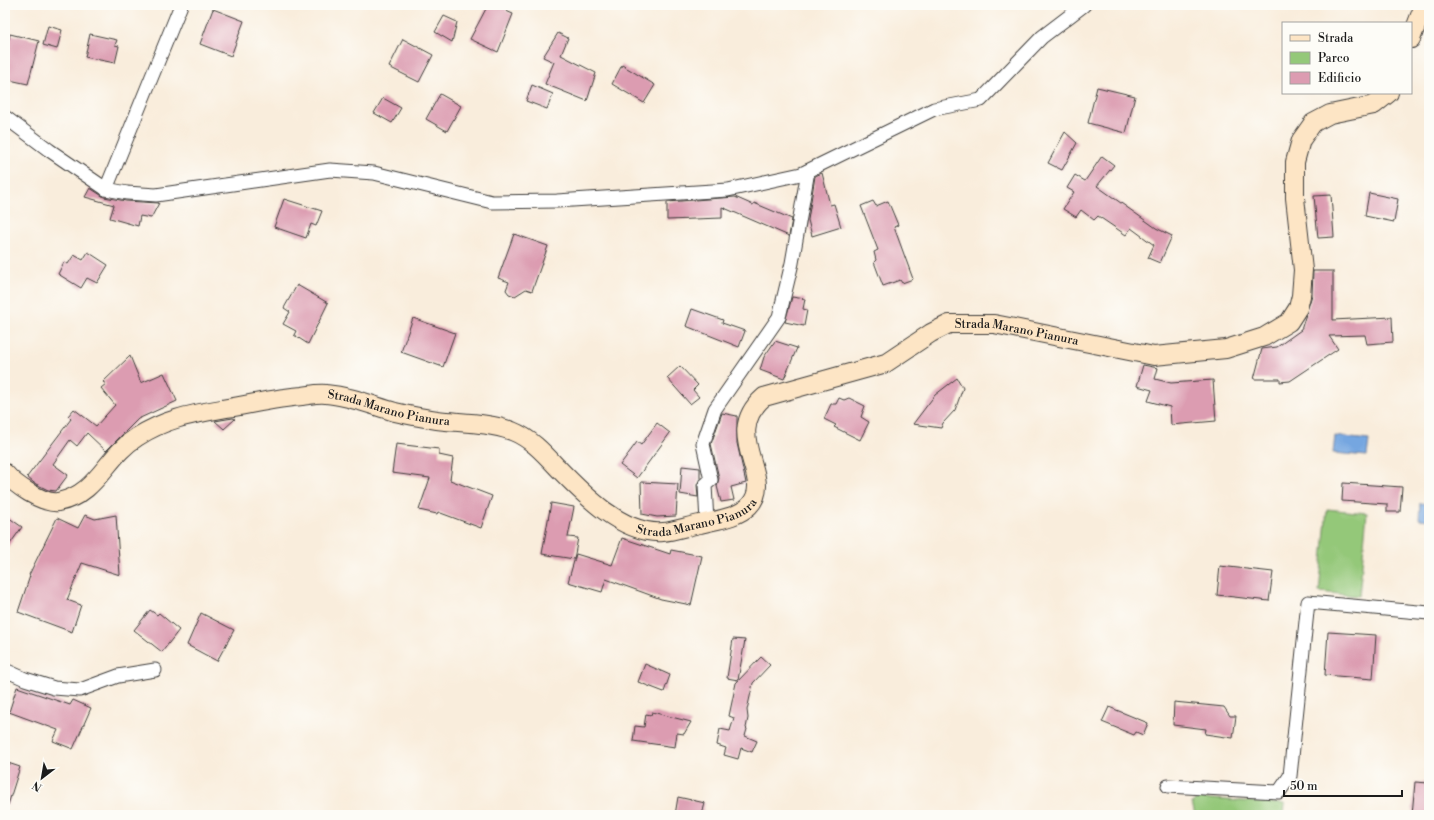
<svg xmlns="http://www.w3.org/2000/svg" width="1434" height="820" font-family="'Libre Bodoni',serif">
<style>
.green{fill:#94c879;stroke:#58724a}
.water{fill:#75a6e0;stroke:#48617e}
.building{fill:#dc9cb1}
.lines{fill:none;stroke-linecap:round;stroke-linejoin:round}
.street-casing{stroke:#3d3b39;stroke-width:15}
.secondary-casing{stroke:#3d3b39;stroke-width:20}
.street{stroke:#fff;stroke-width:13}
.secondary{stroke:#fde5c5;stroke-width:18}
.labels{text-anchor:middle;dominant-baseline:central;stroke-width:3;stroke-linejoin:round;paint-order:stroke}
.street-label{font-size:12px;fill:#1c1c1c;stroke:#fdfcf7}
</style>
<rect width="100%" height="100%" fill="#fdfcf7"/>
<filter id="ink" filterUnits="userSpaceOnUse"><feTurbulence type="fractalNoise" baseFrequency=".025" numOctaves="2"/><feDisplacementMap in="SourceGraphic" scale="8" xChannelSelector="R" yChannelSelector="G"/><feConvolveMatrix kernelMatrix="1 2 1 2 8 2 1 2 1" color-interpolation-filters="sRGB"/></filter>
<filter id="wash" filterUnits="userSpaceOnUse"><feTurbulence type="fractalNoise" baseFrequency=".012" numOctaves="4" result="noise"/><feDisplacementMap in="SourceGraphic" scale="16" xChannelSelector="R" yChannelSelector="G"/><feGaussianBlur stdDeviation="0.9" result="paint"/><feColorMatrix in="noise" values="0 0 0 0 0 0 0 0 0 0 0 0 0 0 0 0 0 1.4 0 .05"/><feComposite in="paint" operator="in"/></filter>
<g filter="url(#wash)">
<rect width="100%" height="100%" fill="#f9eddc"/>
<!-- green -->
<g class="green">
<polygon points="1327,509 1367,513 1359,596 1319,592"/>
<polygon points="1199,798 1285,804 1284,815 1195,815 1192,803"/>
</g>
<!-- water -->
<g class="water">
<polygon points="1335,436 1369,440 1367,456 1333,453"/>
<polygon points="1420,503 1429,504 1429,520 1419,519"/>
</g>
<g id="blocks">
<!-- building -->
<g class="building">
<polygon points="488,5 509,5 506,11 513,14 498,52 470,39"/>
<polygon points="213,9 244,21 231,56 200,44"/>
<polygon points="444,16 457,22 452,42 435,32"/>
<polygon points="48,26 62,30 57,49 43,45"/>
<polygon points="558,33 568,38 561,55 596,73 587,101 545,84 554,62 543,57"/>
<polygon points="10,34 39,41 28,84 5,79 5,55"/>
<polygon points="90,34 117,40 115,45 119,46 115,63 85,57"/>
<polygon points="403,39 433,55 419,82 389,67"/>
<polygon points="622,65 655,85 644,103 612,84"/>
<polygon points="532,85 553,94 547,109 526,101"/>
<polygon points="1097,87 1135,96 1126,133 1088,123"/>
<polygon points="440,94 461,106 447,131 426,119"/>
<polygon points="383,98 401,108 392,123 374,113"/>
<polygon points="1065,132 1077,143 1062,170 1048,163"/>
<polygon points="1102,156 1114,165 1097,186 1156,228 1172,236 1160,263 1148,258 1154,245 1131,228 1126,235 1098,216 1094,220 1081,210 1076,217 1063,209 1074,192 1067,188 1075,175 1085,181"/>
<polygon points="822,173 830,205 834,204 841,227 812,236 808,220 815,176"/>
<polygon points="90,188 104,197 126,201 159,203 151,218 140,216 138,226 110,218 114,205 85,197"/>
<polygon points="1369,193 1398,199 1394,222 1365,216"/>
<polygon points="1331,195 1334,237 1318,238 1314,196"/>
<polygon points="735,197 753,205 754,203 792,219 789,236 722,207 722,218 667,220 667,202"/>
<polygon points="284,199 322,211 316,226 311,224 306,238 274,227"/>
<polygon points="873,201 876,206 888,201 898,225 894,227 913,279 902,283 900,280 883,286 874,262 876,260 874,252 878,250 861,206"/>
<polygon points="514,234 548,246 532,291 526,289 515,296 509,294 506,290 509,282 498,278"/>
<polygon points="88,252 108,265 97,283 87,278 81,288 58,274 64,262 68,264 74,255 83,260"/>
<polygon points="1313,271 1333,271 1333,320 1392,317 1393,342 1367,344 1365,335 1329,336 1338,349 1290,381 1280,382 1280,379 1254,379 1262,349 1277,347 1301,330 1312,295"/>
<polygon points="297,285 328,303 308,344 294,335 296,331 283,324 290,312 284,308"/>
<polygon points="792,297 805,299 803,309 807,310 804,326 785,322"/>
<polygon points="692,309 723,320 722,323 745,331 739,347 686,326"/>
<polygon points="413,318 455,333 443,367 401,352"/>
<polygon points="775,341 797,348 784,379 760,370 764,357"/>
<polygon points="130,356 141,383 164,373 177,401 138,419 106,451 87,433 77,446 70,440 53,464 68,475 56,491 48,490 34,483 27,477 71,419 68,416 74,409 96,426 115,405 101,388 106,384 103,382"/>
<polygon points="1143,365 1158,368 1155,379 1171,383 1213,380 1216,421 1171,425 1170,407 1148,401 1152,390 1137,386"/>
<polygon points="680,366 698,385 693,390 699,397 690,404 667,378"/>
<polygon points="957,378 963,388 955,410 943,423 941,428 913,424 935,395"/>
<polygon points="839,398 844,400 849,398 865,406 861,417 869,422 860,440 834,427 836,425 824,419 831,404 836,404"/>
<polygon points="722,413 737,416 737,443 746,483 731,487 734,500 721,502 717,486 719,478 711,444"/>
<polygon points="233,418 235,419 224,429 215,421"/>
<polygon points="657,423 670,433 637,478 620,465 637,442 641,445"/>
<polygon points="396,444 439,449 439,455 453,458 450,480 492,496 481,528 438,512 437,514 419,510 430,478 392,473"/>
<polygon points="682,466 700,468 700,478 697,485 698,497 680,494"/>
<polygon points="641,482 678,484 676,516 657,517 642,514"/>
<polygon points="1343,483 1402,487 1400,512 1387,512 1387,504 1342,501"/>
<polygon points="551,503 574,507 568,537 578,538 574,559 542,554"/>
<polygon points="5,515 22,527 5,551"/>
<polygon points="85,515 95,519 116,515 120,575 82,563 67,600 81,605 72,632 18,612 30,576 29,575 57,518 78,528"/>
<polygon points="622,538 670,554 671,550 702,556 691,605 661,599 606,579 602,592 568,582 576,554 612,565"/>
<polygon points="1220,566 1273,572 1269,601 1217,595"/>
<polygon points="150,610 157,615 159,613 179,630 162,652 134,630"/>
<polygon points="201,613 234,630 217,661 187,645"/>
<polygon points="1328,632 1376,635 1373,679 1325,675"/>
<polygon points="733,639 745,640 738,680 727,678"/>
<polygon points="761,657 770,665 753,683 747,710 748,718 746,728 747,729 745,736 757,741 752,752 741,748 738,759 724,755 726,748 717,745 720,729 730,731 734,718 729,716 736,683"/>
<polygon points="645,664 670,675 664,692 638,682"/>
<polygon points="17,687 70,705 73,700 91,708 73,749 53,741 58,730 9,712"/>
<polygon points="1174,702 1224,707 1230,716 1236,716 1233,738 1205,734 1206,729 1173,725"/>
<polygon points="1109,707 1148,723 1143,735 1136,732 1134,735 1102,722"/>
<polygon points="652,712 691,722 684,734 677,733 675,747 633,741 635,726 644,727 646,714 651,715"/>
<polygon points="5,762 20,767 8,805 5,804"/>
<polygon points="1415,782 1429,783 1429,815 1412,815"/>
<polygon points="678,797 705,803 702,815 675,815"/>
</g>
</g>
</g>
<g filter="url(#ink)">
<use href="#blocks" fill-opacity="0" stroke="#3d3b39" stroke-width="1"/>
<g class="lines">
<defs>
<g id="street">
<polyline points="5,117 49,150 106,189 127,193 156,195 330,170 374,173 492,202 557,201 728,190 801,174 934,109 981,100 1042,37 1084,5"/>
<polyline points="106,189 181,5"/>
<polyline points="707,522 705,485 711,480 703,444 715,409 779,317 792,263 808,171"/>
<polyline points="5,670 25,679 54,688 80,690 118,676 155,670"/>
<polyline points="1168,786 1279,792 1290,776 1308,602 1429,613"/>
</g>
<g id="secondary">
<polyline points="1411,39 1424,5"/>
<path id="s1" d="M 5,473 C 14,484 42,504 58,502 C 98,494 105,457 137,437 C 166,418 194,414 227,408 C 252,404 276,398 302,396 C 310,395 318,393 326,394 C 350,396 371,405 395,412 C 408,415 423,418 437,420 C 462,423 487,422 512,431 C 530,438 543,452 556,466 C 582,493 622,535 663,532 C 675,531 688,526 700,524 C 715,520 737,518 749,506 C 777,477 719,436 764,397 L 886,363 L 931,333 L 949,324 L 994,324 L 1154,356 L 1226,349 L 1264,337 L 1289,322 L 1298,308 L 1301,296 L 1303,270 L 1295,198 L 1295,162 L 1301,140 L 1313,123 L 1330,114 L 1374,105 L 1389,93"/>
</g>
</defs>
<!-- street casing -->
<use href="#street" class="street-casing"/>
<!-- secondary casing -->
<use href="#secondary" class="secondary-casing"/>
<!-- street -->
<use href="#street" class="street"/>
<!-- secondary -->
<use href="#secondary" class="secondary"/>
</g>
</g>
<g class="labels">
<!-- street labels -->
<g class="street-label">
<text stroke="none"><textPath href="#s1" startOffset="1216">Strada Marano Pianura</textPath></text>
<text stroke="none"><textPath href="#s1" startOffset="426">Strada Marano Pianura</textPath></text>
<text stroke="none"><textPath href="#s1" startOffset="774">Strada Marano Pianura</textPath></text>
</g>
</g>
<!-- margin -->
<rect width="1434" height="820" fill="none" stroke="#fdfcf7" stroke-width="20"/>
<!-- legend -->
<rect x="1282" y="22" width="130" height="72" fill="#fdfcf7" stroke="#a3a29f"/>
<rect x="1290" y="35" width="20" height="6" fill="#fde5c5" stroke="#a3a29f"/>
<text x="1318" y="42" font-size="12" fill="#1c1c1c">Strada</text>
<rect x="1290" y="52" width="20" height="12" fill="#94c879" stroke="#a3a29f"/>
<text x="1318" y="62" font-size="12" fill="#1c1c1c">Parco</text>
<rect x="1290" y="72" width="20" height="12" fill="#dc9cb1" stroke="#a3a29f"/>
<text x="1318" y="82" font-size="12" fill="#1c1c1c">Edificio</text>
<!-- north arrow -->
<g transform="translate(42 778) rotate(211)" stroke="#fdfcf7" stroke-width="3" paint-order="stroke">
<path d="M0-3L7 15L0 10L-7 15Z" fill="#1c1c1c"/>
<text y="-6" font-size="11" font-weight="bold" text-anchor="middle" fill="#1c1c1c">N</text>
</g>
<!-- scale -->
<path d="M1284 790v6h118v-6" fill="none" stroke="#1c1c1c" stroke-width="2"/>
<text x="1290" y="790" font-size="12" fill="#1c1c1c" stroke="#fdfcf7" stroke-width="3" paint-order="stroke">50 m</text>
</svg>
